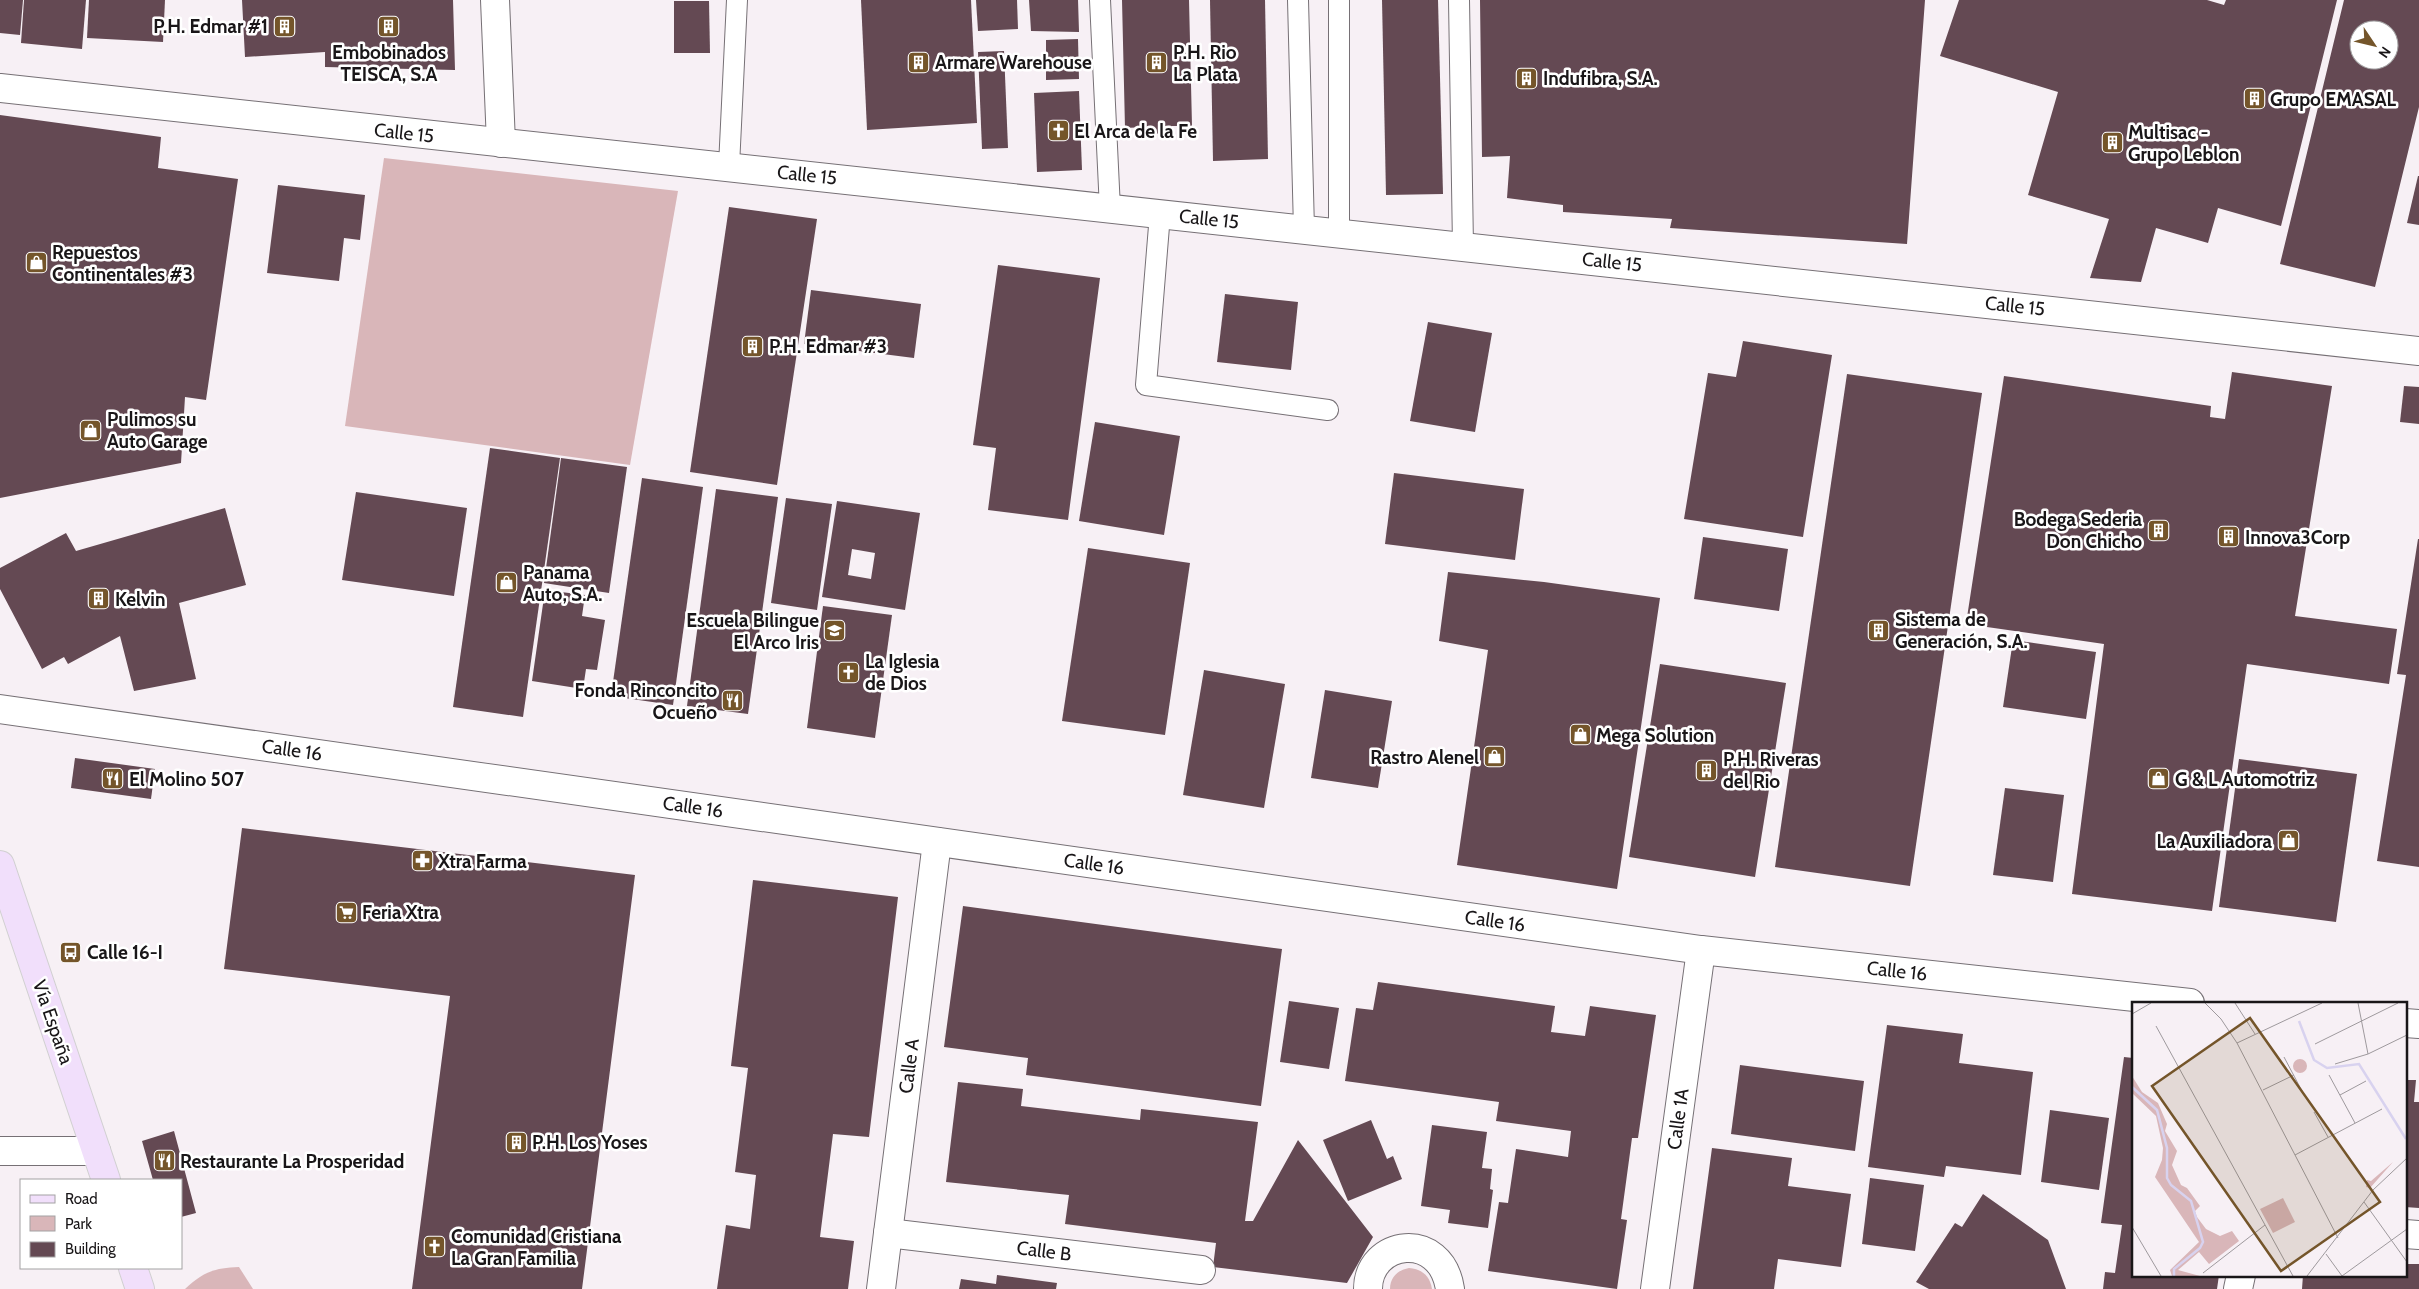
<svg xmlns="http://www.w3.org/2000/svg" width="2419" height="1289" font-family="Cabin,sans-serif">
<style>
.green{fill:#d9b6b9}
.building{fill:#644953;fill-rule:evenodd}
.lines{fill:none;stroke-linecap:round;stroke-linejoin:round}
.service-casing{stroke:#767075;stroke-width:22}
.minor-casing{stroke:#767075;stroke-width:30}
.secondary-casing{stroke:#767075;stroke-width:30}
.primary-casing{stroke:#d1d0d1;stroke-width:30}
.service{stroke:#fff;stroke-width:20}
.minor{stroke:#fff;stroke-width:28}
.secondary{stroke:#fff;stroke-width:28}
.primary{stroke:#f1dffb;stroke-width:28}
.labels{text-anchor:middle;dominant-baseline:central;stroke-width:5;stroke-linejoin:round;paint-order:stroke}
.poi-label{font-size:19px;font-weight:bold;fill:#191618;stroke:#fff;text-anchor:start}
.street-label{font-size:19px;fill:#191618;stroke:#fff}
.inset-river{fill:none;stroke:#d8d2ef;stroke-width:2.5}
.inset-road{fill:none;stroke:#9e999d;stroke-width:1}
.view{fill:#74552a;fill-opacity:0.15;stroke:#74552a;stroke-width:2.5}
.inset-edge{fill:none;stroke:#191618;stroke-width:2.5}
</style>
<rect width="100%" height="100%" fill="#f7f0f5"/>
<!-- green -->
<g class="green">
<polygon points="384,158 678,191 630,465 345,426"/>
<path d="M 239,1267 L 253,1289 L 185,1289 C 203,1272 214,1268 239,1267 Z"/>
<path d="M 1409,1268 C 1422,1269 1430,1276 1432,1289 L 1390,1289 C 1390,1277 1398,1270 1409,1268 Z"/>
</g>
<!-- building -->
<g class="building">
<polygon points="0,0 23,0 20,35 0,33"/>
<polygon points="24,0 86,0 82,49 21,43"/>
<polygon points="89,0 165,0 163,42 87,38"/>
<polygon points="242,0 453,0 455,70 325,67 325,52 245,57"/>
<polygon points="861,0 971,0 977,123 867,130"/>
<polygon points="976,0 1017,0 1018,29 978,31"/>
<polygon points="1029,0 1078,0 1079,32 1031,31"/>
<polygon points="1122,0 1189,0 1192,126 1172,126 1172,133 1147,134 1147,127 1125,128"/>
<polygon points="1210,0 1265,0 1268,159 1213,161"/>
<polygon points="1382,0 1438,0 1443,194 1386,195"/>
<polygon points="1480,0 1925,0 1907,244 1670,228 1672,219 1563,212 1563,205 1507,198 1510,156 1482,157"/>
<polygon points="1959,0 2207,0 2224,5 2226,0 2337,0 2281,226 2218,208 2208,243 2156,228 2141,282 2090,278 2109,219 2028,195 2058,92 1940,56"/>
<path d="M 2344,0 L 2419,0 L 2419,107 L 2375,287 L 2280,264 ZM 2359,30 L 2389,30 L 2389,60 L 2359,60 Z"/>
<polygon points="674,1 709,1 710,53 674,53"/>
<polygon points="1078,39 1079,79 1046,80 1046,40"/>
<polygon points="1004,51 1008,148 982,149 978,52"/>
<polygon points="1079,91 1082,170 1037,172 1034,93"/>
<polygon points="0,115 161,137 158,168 238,179 206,400 185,397 181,463 0,498"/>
<polygon points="2418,176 2419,176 2419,225 2407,223"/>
<polygon points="278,185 365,195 360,240 344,238 339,281 267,273"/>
<polygon points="729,207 817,219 777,485 690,472"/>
<polygon points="998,265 1100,278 1068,520 988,510 996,448 973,445"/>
<polygon points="811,290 921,304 914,358 804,344"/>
<polygon points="1225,294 1298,302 1291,370 1217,362"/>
<polygon points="1428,322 1492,333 1475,432 1410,421"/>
<polygon points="1743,341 1832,355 1803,537 1684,519 1708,373 1736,377"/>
<polygon points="2232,372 2332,386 2295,616 2397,629 2389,684 2247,664 2212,911 2072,894 2104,644 1966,624 2004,376 2211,406 2210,417 2225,419"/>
<polygon points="1847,374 1982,393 1910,886 1775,867"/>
<polygon points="2404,386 2419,387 2419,424 2400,422"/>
<polygon points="1095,422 1180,436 1164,535 1079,521"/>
<polygon points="490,448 560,458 523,717 453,707"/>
<polygon points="561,458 627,467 609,593 544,583"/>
<polygon points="1394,473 1524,489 1515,560 1385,544"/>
<polygon points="642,478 703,487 673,705 611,696"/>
<polygon points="716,489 778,497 748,714 687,706"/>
<polygon points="356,492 467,508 454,596 342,580"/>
<polygon points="786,498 832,504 817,610 771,603"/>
<path d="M 837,501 L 920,513 L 905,610 L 822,597 ZM 852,549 L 875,553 L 871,579 L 848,575 Z"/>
<polygon points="225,508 246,585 179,603 196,679 134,691 120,636 68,664 64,657 42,669 0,589 0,568 66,533 76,551"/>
<polygon points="1703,537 1788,549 1779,611 1694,599"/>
<polygon points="2418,539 2419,539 2419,867 2377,861 2406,675 2397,674"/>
<polygon points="1088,548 1190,563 1165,735 1062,721"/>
<polygon points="1448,572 1544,582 1660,598 1617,889 1457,865 1488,650 1439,641"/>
<polygon points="545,590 585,595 582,616 605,620 597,670 586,669 583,689 532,681"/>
<polygon points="823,606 892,615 875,738 807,728"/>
<polygon points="2013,640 2096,652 2086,719 2003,707"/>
<polygon points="1660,664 1786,683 1755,877 1629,857"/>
<polygon points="1204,670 1285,684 1264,808 1183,795"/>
<polygon points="1325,690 1392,701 1378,788 1311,778"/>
<polygon points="75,758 155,769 151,799 71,788"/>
<polygon points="2239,759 2357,774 2336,922 2219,907"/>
<polygon points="2005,788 2064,795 2053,882 1993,875"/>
<polygon points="242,828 635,875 582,1289 412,1289 450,996 224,969"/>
<polygon points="753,880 898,897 869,1137 833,1134 820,1237 854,1241 848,1289 717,1289 726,1225 750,1229 756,1175 735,1172 748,1068 731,1066"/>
<polygon points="963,906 1282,949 1261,1106 1026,1075 1028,1058 944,1047"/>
<polygon points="1378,982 1555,1006 1551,1032 1585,1036 1590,1006 1656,1015 1638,1138 1632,1138 1621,1219 1627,1220 1617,1289 1488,1271 1499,1202 1508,1203 1516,1149 1568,1157 1571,1131 1496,1121 1499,1102 1345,1081 1356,1008 1373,1010"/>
<polygon points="1289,1001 1339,1008 1329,1069 1280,1062"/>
<polygon points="1887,1025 1963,1034 1959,1063 2033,1072 2021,1175 1946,1166 1944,1177 1868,1167"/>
<polygon points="2124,1057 2133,1058 2133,1275 2219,1275 2217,1289 2103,1289 2105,1272 2115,1273 2122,1225 2101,1223"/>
<polygon points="1740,1065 1864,1081 1855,1151 1731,1134"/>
<polygon points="2405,1080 2416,1080 2414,1102 2419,1102 2419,1208 2405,1207"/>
<polygon points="958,1082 1023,1089 1021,1106 1140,1120 1141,1109 1258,1122 1245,1221 1253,1221 1298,1140 1373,1237 1347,1283 1213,1267 1216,1243 1065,1224 1069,1195 946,1182"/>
<polygon points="2050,1110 2109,1118 2099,1190 2041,1182"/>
<polygon points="1371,1120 1387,1159 1393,1156 1402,1179 1348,1201 1323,1140"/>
<polygon points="1432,1125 1487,1132 1482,1168 1492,1169 1490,1189 1493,1190 1488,1228 1448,1223 1450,1210 1421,1206"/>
<polygon points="174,1131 196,1213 181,1217 181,1180 153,1180 142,1141"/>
<polygon points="1712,1148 1792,1158 1788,1186 1851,1194 1841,1267 1778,1259 1774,1289 1693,1289"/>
<polygon points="1870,1178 1924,1185 1915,1251 1862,1244"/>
<polygon points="1983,1194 2048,1240 2066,1289 1929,1289 1916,1282 1955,1223 1962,1227"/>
<polygon points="2405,1264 2419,1264 2419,1289 2302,1289 2303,1275 2405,1275"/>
<polygon points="997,1275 1057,1283 1056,1289 959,1289 961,1279 996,1284"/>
</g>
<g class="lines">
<defs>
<g id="service">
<polyline points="1100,0 1110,209"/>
<polyline points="1298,0 1304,229"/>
<polyline points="1459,0 1463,246"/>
<polyline points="729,166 737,0"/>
<polyline points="1160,214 1146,385 1328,410"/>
<polyline points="1339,233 1339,0"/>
</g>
<g id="minor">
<polyline points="495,0 501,143"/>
<polyline points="0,88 2419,351"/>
<polyline points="0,1151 96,1151"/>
<polyline points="888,1233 1201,1270"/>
<polyline points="2405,1234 2419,1235"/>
<polyline points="881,1289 937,842"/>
<path d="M 1368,1289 C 1368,1240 1441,1229 1450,1289"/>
<polyline points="1655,1289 1701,950"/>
<polyline points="2238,1289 2241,1275"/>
</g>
<g id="secondary">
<polyline points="0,709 1701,950 2190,1003"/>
<polyline points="2405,1023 2419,1024"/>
</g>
<g id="primary">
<polyline points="0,865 106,1180"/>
<polyline points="133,1268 140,1289"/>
</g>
</defs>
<!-- service casing -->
<use href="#service" class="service-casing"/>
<!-- minor casing -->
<use href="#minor" class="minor-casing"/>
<!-- secondary casing -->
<use href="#secondary" class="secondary-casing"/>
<!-- primary casing -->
<use href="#primary" class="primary-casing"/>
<!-- service -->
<use href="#service" class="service"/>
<!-- minor -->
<use href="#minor" class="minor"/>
<!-- secondary -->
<use href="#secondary" class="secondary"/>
<!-- primary -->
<use href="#primary" class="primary"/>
</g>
<!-- icons -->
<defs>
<symbol id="building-square" viewBox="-11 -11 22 22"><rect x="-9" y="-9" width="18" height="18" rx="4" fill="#74552a" stroke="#fff"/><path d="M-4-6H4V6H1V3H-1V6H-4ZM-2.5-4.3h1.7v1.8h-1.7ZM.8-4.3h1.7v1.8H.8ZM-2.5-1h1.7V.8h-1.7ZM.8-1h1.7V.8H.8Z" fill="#fff"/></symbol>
<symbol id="church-square" viewBox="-11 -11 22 22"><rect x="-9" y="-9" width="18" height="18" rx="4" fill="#74552a" stroke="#fff"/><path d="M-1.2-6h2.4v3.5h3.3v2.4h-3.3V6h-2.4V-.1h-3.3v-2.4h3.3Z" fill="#fff"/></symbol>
<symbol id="shop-square" viewBox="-11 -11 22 22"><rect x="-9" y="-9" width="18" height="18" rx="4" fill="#74552a" stroke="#fff"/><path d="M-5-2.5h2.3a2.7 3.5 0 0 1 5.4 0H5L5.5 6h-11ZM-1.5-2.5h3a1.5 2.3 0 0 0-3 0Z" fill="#fff"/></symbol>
<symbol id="school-square" viewBox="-11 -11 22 22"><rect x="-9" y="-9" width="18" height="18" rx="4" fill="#74552a" stroke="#fff"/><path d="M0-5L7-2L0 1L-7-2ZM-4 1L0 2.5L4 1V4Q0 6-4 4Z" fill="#fff"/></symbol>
<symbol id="restaurant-square" viewBox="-11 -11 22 22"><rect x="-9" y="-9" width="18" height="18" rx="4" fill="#74552a" stroke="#fff"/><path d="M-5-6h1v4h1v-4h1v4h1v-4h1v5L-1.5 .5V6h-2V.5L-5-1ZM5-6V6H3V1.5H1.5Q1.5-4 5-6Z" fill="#fff"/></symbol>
<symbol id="pharmacy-square" viewBox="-11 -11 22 22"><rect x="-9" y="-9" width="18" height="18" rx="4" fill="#74552a" stroke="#fff"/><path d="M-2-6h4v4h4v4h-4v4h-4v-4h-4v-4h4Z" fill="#fff"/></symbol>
<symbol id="supermarket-square" viewBox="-11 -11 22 22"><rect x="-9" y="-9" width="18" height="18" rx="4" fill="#74552a" stroke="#fff"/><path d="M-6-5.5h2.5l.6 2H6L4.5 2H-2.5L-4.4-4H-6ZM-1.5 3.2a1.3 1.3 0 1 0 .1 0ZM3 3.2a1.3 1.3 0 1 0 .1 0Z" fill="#fff"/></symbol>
<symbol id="bus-square" viewBox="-11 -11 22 22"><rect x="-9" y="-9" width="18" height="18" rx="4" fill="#74552a" stroke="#fff"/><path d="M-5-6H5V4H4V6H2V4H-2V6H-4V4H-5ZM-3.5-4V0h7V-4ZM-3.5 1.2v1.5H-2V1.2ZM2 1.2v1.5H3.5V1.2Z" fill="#fff"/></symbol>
</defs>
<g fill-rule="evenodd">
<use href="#building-square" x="272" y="14" width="25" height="25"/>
<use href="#building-square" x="376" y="14" width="25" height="25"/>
<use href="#building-square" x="906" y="50" width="25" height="25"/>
<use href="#building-square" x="1144" y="50" width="25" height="25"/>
<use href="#building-square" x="1514" y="66" width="25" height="25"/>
<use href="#building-square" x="2242" y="86" width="25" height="25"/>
<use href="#church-square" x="1046" y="118" width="25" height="25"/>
<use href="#building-square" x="2100" y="130" width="25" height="25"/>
<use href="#shop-square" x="24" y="250" width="25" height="25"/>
<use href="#building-square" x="740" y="334" width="25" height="25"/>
<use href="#shop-square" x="78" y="418" width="25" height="25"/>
<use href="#building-square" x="2146" y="518" width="25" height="25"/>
<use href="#building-square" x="2216" y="524" width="25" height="25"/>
<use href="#shop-square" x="494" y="570" width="25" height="25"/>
<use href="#building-square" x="86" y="586" width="25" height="25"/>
<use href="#building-square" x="1866" y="618" width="25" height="25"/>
<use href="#school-square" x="822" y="618" width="25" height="25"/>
<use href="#church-square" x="836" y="660" width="25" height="25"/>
<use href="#restaurant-square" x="720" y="688" width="25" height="25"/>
<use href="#shop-square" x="1568" y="722" width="25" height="25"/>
<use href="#shop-square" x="1482" y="744" width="25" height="25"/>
<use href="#building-square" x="1694" y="758" width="25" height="25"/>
<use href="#restaurant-square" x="100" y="766" width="25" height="25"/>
<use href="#shop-square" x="2146" y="766" width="25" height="25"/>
<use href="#shop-square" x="2276" y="828" width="25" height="25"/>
<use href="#pharmacy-square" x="410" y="848" width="25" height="25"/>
<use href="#supermarket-square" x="334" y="900" width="25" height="25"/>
<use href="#bus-square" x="58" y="940" width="25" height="25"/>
<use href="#building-square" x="504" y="1130" width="25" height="25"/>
<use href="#restaurant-square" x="152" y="1148" width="25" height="25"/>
<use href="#church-square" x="422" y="1234" width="25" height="25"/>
</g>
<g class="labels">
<!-- poi labels -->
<g class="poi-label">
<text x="268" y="26" text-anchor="end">P.H. Edmar #1</text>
<text x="389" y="52" text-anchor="middle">Embobinados<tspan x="389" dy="22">TEISCA, S.A</tspan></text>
<text x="1173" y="52">P.H. Rio<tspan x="1173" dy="22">La Plata</tspan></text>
<text x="935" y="62">Armare Warehouse</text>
<text x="1543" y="78">Indufibra, S.A.</text>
<text x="2270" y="99">Grupo EMASAL</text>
<text x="1074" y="131">El Arca de la Fe</text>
<text x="2128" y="132">Multisac -<tspan x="2128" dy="22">Grupo Leblon</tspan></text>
<text x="52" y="252">Repuestos<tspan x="52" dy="22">Continentales #3</tspan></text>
<text x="769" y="346">P.H. Edmar #3</text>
<text x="107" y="419">Pulimos su<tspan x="107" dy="22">Auto Garage</tspan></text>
<text x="2142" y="519" text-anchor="end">Bodega Sederia<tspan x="2142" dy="22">Don Chicho</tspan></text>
<text x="2245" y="537">Innova3Corp</text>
<text x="523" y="572">Panama<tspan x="523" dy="22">Auto, S.A.</tspan></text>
<text x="115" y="599">Kelvin</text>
<text x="1895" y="619">Sistema de<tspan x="1895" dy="22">Generación, S.A.</tspan></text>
<text x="819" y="620" text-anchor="end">Escuela Bilingue<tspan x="819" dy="22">El Arco Iris</tspan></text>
<text x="865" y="661">La Iglesia<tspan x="865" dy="22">de Dios</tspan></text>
<text x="717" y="690" text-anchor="end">Fonda Rinconcito<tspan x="717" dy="22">Ocueño</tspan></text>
<text x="1596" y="735">Mega Solution</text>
<text x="1479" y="757" text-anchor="end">Rastro Alenel</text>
<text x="1723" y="759">P.H. Riveras<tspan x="1723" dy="22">del Rio</tspan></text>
<text x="129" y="779">El Molino 507</text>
<text x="2175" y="779">G &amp; L Automotriz</text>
<text x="2272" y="841" text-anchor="end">La Auxiliadora</text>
<text x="438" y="861">Xtra Farma</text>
<text x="362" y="912">Feria Xtra</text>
<text x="87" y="952">Calle 16-I</text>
<text x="532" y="1142">P.H. Los Yoses</text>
<text x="180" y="1161">Restaurante La Prosperidad</text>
<text x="451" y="1236">Comunidad Cristiana<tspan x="451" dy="22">La Gran Familia</tspan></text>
</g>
<!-- street labels -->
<g class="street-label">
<text transform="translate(404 133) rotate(6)">Calle 15</text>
<text transform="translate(807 175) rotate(6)">Calle 15</text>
<text transform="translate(1209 219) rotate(6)">Calle 15</text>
<text transform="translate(1612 262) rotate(6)">Calle 15</text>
<text transform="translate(2015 306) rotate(6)">Calle 15</text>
<text transform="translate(292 750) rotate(8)">Calle 16</text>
<text transform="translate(693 807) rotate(8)">Calle 16</text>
<text transform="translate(1094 864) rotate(8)">Calle 16</text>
<text transform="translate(1495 921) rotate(8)">Calle 16</text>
<text transform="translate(1897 971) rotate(6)">Calle 16</text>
<text transform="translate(53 1022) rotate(71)">Vía España</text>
<text transform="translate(909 1066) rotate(-83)">Calle A</text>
<text transform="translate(1678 1119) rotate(-82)">Calle 1A</text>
<text transform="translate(1044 1251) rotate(7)">Calle B</text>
</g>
</g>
<!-- overview -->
<g transform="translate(2132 1002)">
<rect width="275" height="275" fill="#f7f0f5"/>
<path d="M161 64a7 7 0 1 1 14 0a7 7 0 1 1-14 0ZM 0,74 L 10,90 L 26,101 L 35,122 L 33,129 L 45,149 L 40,163 L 49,183 L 55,186 L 68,204 L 63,209 L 65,215 L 74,227 L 88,234 L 100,229 L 107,239 L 77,262 L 67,250 L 46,268 L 68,274 L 40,274 L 38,268 L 67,240 L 23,175 L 30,158 L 31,146 L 24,114 L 0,91 ZM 261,160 L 238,186 L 234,185 L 235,178 L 239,179 ZM 151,196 L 163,220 L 141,231 L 128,207 Z" fill="#d9b6b9"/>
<path class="inset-river" d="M 167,19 L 182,58 L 195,66 L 227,62 L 274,137M 0,85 L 25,108 L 35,146 L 35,176 L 39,183 L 59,199 L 71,240 L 68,246 L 42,267 L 42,274"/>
<path class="inset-road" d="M 73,1 L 89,17 L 105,41 L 206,236M 103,1 L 123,32M 226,1 L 236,52M 0,12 L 19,1M 24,24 L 161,274M 105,41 L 190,1M 183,42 L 266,1M 152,55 L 170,89M 203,62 L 236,52 L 275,33M 197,73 L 223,121M 131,88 L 162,73M 208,93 L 234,79M 182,110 L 196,135M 163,153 L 250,107M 232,200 L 275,260M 0,225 L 29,274M 194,252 L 210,274M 71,271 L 133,223M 175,274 L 241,188 L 275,156M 210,274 L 275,227"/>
<path class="view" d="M 118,16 L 248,200 L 149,269 L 20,84 Z"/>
<rect width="275" height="275" class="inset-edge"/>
</g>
<!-- legend -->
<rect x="20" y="1179" width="162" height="90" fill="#ffffff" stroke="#a3a2a3"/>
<rect x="30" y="1195" width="25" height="8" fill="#f1dffb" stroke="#a3a2a3"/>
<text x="65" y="1204" font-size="15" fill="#191618">Road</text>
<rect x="30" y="1216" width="25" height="15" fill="#d9b6b9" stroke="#a3a2a3"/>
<text x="65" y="1229" font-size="15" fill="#191618">Park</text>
<rect x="30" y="1242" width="25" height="15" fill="#644953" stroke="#a3a2a3"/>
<text x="65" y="1254" font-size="15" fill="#191618">Building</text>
<!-- north arrow -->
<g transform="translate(2374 45) rotate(125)"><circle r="24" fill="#ffffff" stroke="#a3a2a3"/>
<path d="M0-4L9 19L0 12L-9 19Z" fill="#74552a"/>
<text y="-8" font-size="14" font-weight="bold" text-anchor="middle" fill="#191618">N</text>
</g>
</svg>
